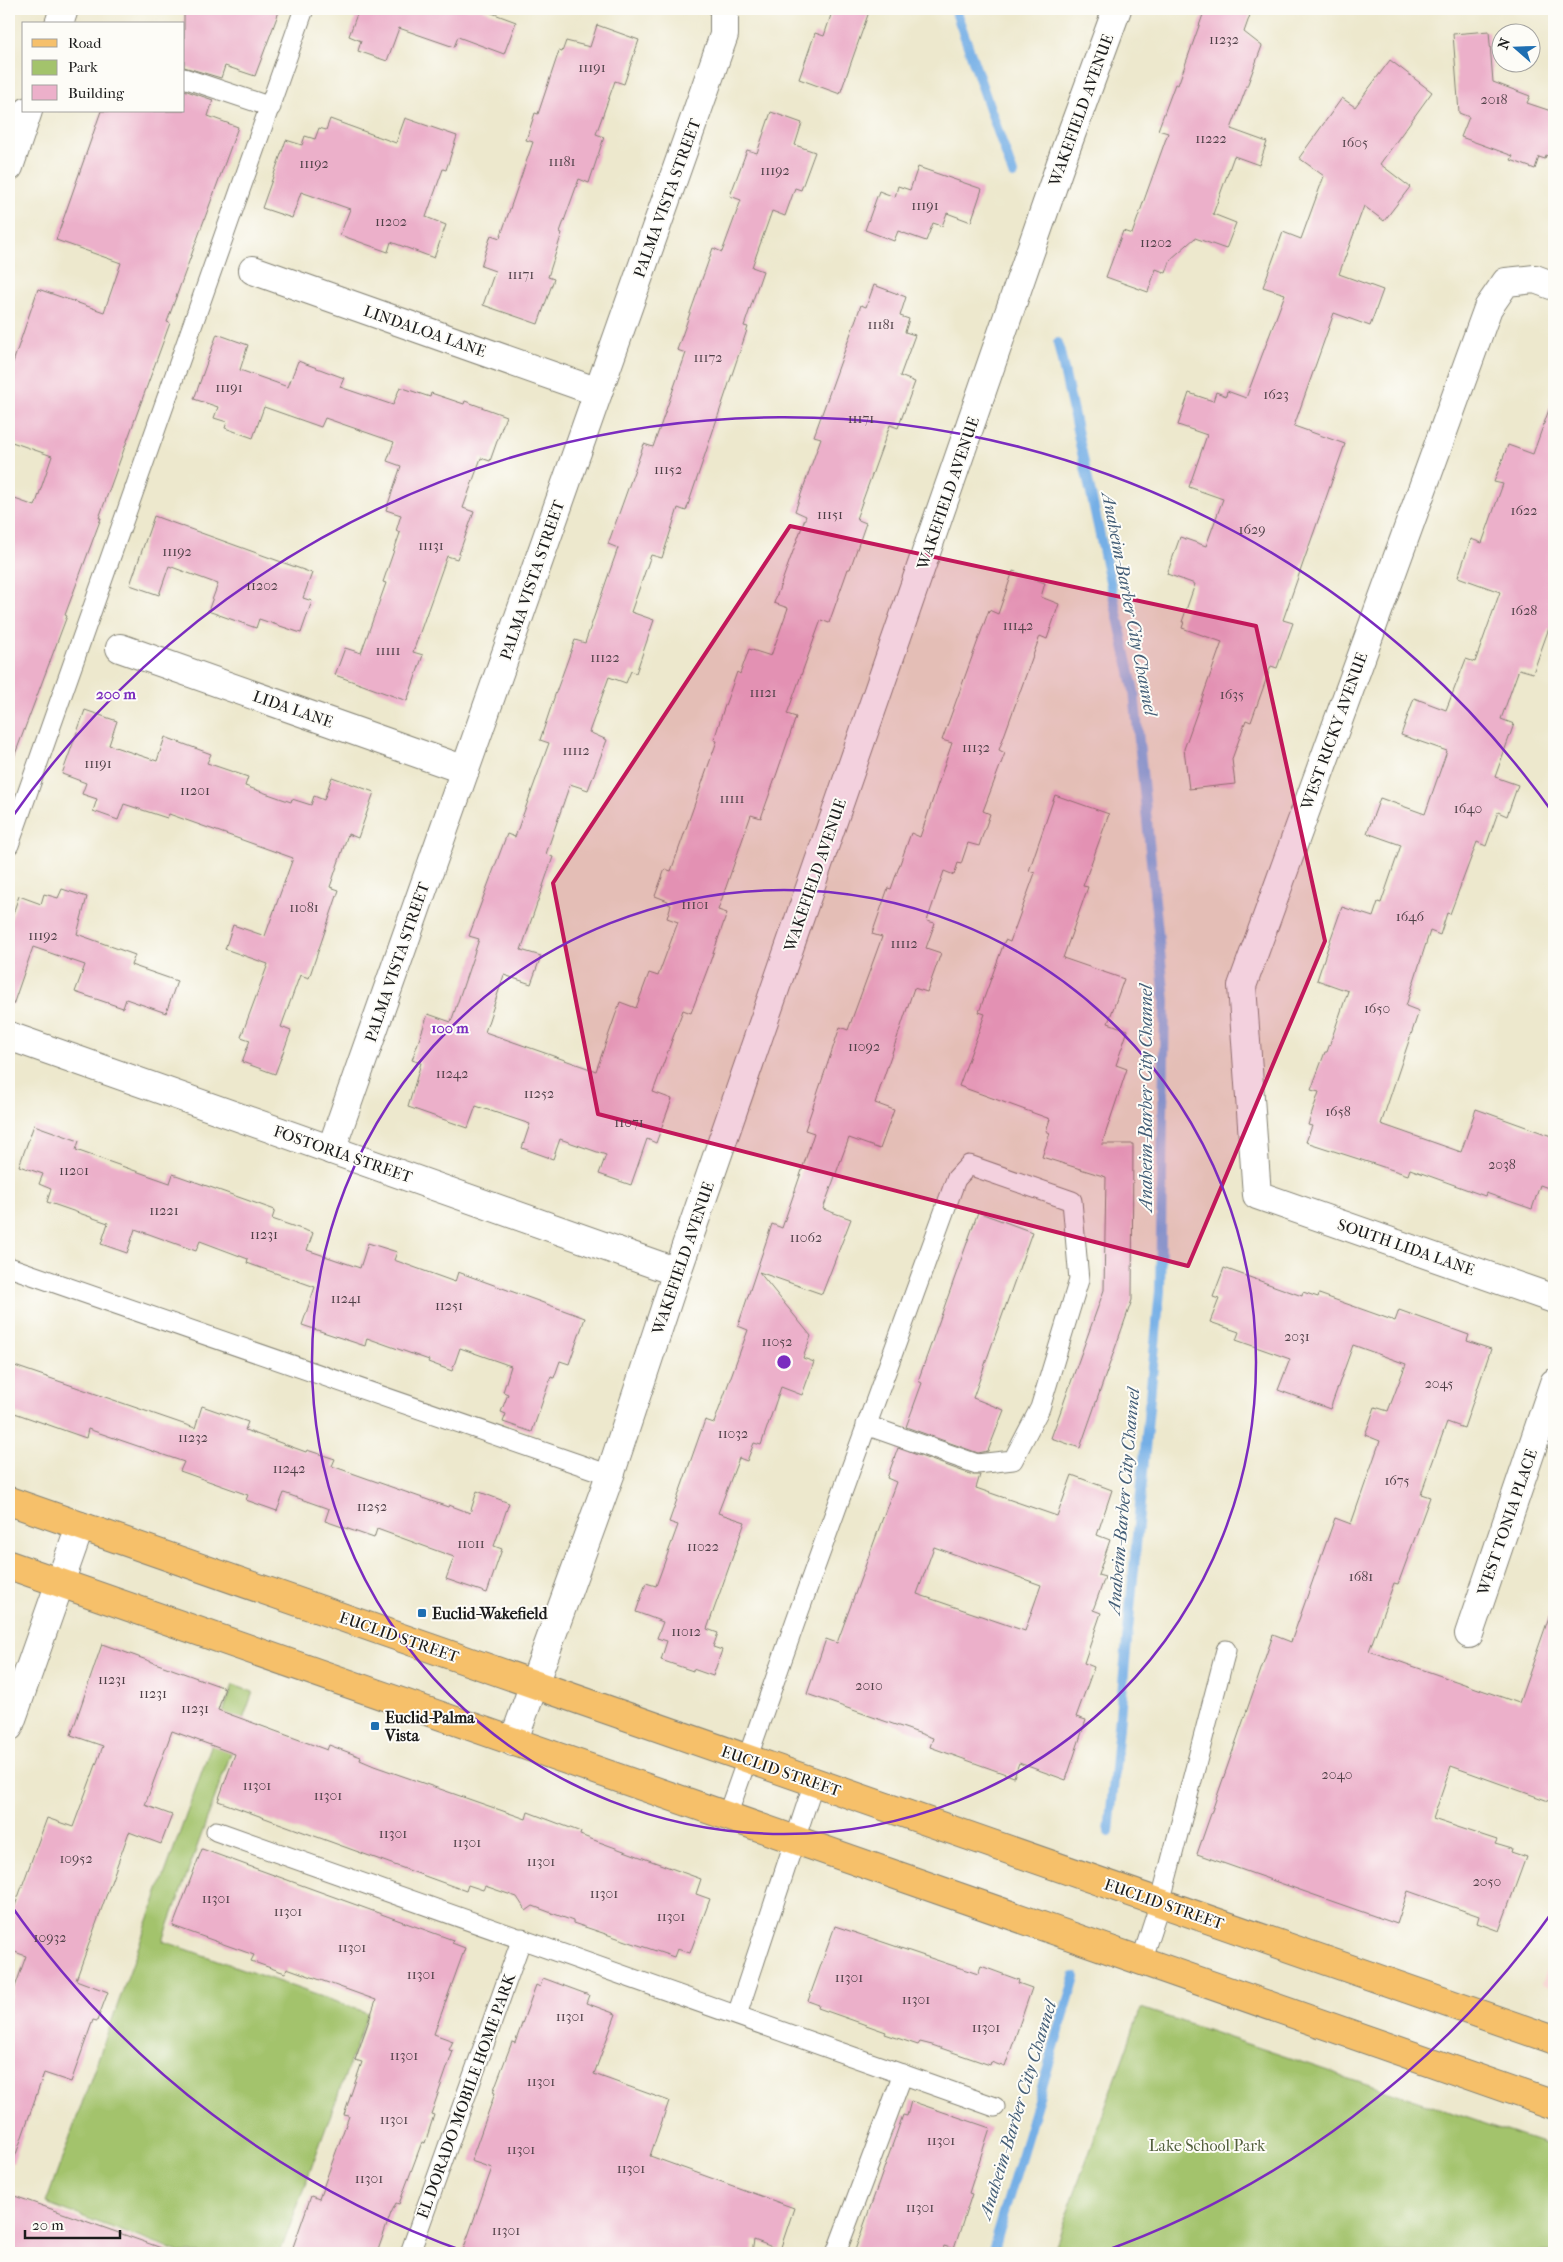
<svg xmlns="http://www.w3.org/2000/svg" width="1563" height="2262" font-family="'IM FELL French Canon',serif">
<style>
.built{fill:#f7d0cf}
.green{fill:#a3c36c;stroke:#607044}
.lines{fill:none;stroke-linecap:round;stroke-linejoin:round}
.stream{stroke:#75afe6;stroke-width:10}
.building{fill:#ecb0ca;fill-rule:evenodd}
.lane-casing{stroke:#848274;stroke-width:21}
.street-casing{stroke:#848274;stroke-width:30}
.primary-casing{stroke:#848274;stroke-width:30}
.lane{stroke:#fff;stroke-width:19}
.street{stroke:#fff;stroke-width:28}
.primary{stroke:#f6c06b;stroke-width:28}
.marked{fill:#c2185b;fill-opacity:0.2;stroke:#c2185b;stroke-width:4;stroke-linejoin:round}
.ring{fill:none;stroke:#7b2cbf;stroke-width:2.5}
.poi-dot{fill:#1f6fb2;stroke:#fdfcf7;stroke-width:2}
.labels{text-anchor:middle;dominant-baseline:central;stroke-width:4;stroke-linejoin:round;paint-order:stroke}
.number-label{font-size:14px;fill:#504148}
.street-label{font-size:16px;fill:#1c1c1c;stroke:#fdfcf7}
.poi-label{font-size:16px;font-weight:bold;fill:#1c1c1c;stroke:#fdfcf7;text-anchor:start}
.park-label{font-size:16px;fill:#525f3c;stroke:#fdfcf7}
.water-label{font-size:18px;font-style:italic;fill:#445e77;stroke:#fdfcf7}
.centre{fill:#7b2cbf;stroke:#fdfcf7;stroke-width:2.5}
.ring-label{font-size:15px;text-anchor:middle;font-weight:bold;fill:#7b2cbf;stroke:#fdfcf7;stroke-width:4;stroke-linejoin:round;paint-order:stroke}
</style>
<rect width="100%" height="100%" fill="#fdfcf7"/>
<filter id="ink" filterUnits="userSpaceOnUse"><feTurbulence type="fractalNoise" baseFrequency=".02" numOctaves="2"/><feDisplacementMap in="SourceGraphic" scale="10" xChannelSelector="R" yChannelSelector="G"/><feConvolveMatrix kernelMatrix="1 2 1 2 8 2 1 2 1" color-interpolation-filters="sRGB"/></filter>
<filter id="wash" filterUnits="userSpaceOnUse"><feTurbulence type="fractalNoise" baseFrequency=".0096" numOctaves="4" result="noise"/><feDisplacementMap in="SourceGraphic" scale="20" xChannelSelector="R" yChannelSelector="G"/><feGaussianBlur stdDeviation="1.12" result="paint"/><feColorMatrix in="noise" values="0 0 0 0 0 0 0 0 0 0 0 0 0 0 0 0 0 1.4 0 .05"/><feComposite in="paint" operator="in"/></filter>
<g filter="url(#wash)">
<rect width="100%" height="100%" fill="#ede8cd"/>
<!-- built -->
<polygon class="built" points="1554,1949 1554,1989 1542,1984"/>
<!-- green -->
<g class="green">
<polygon points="233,1685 253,1692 163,1941 368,2013 280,2253 181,2253 46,2203"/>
<polygon points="1141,2008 1554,2147 1554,2253 1053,2253"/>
</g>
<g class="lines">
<!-- stream -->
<g class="stream">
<polyline points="955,9 1013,174"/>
<polyline points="1058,343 1134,691 1165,1001 1160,1291 1109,1832"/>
<polyline points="992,2253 1075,1977"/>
</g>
</g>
<g id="blocks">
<!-- building -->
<g class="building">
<polygon points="184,9 280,9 255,76 225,66 221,78 184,67"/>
<polygon points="355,9 481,9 516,22 504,54 458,37 454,47 399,28 387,61 358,51 361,41 349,36 357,14 354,13"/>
<polygon points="833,9 870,9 840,94 799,79 815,33 824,36"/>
<polygon points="1205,9 1234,9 1250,15 1244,32 1262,46 1231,129 1267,142 1259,165 1234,156 1213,214 1236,223 1226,249 1195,238 1171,259 1166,273 1156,269 1148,292 1106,277 1123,231 1132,234 1168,133 1158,130 1175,84 1178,85"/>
<polygon points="597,25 639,40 624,84 615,81 596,134 604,137 589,183 579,179 560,232 562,233 548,277 554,279 538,324 483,305 495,271 481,266 491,235 500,238 533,142 526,140 535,113 538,114 559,51 562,52 566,41 590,47"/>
<polygon points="1489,31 1493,82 1530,96 1527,103 1554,112 1554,158 1546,155 1545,159 1539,157 1535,169 1511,160 1513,156 1461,137 1469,117 1459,113 1453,34"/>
<polygon points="1390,60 1432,92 1380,164 1410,187 1384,221 1364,206 1339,274 1383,290 1370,326 1334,313 1294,426 1345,444 1283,620 1293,623 1277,668 1271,666 1251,722 1246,720 1232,759 1235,784 1189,789 1184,749 1222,642 1182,628 1184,622 1182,622 1195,584 1167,574 1180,537 1206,546 1223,499 1189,487 1207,435 1178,425 1189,393 1213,401 1216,392 1226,396 1227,391 1246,398 1285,294 1263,287 1283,232 1301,239 1324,176 1299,158 1342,98 1355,107"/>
<polygon points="184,90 213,100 208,116 238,127 167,322 170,323 99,518 101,518 65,615 67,616 11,765 9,764 9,497 35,506 52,456 9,441 9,374 38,289 104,312 121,263 56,240 101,111 184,111"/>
<polygon points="771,112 802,123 795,145 815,152 801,190 795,188 785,216 772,211 752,267 763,271 744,326 748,327 686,511 678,508 662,558 651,555 631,612 654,620 636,673 631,671 626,683 609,677 589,732 607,740 588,790 570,784 546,854 553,857 521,950 541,956 531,984 504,975 485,1032 596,1071 620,1002 636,1008 649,973 658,976 678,922 667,918 671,905 668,904 668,901 655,896 665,869 671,871 717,741 714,740 723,711 737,672 740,674 749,649 771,656 788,608 774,603 806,516 795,511 821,438 814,436 861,305 866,307 874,285 906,297 900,316 909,319 905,332 915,335 900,376 915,382 898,428 890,425 856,519 866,523 850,569 848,569 829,623 821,620 787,714 796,717 777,773 761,818 751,815 718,910 727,913 708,968 691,1013 683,1010 653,1092 672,1099 656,1143 647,1139 631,1185 599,1174 606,1155 560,1139 553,1159 522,1148 530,1124 476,1106 468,1128 408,1107 421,1063 412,1060 428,1014 451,1022 479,939 469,936 486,890 507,834 515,837 549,743 540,740 555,695 575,640 585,643 607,579 618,548 608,544 644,444 653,447 686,353 677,350 713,248 722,252 741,200 730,196 747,150 757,153"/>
<polygon points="405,118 457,136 446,170 443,169 426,217 446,225 434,258 391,242 388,252 340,235 350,209 301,192 292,218 262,208 286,140 302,145 305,136 315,139 319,128 326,130 330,119 396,143"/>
<polygon points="918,167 982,189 971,222 947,213 942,226 933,223 926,241 898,231 894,241 865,230 879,191 895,197 898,186 910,190"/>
<polygon points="217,334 248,345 240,370 288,387 298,361 344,378 340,387 393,405 400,387 430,397 431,393 464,404 465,401 506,416 490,461 481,458 463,508 474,512 457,559 447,556 413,652 423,655 407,701 335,675 345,648 361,653 386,583 383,582 400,533 396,531 401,515 386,510 401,466 387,461 394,442 325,418 321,427 264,407 253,438 225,428 227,422 214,418 218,407 194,399"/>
<polygon points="1551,404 1554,404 1554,630 1549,628 1533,673 1519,669 1501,719 1514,724 1495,777 1518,785 1507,816 1498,812 1486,846 1477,842 1450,914 1447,913 1440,935 1430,931 1406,1006 1419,1011 1381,1124 1461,1152 1476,1109 1554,1137 1554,1190 1540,1185 1532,1209 1486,1193 1485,1196 1410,1169 1408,1175 1306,1142 1312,1126 1308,1125 1319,1092 1311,1090 1325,1052 1327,1052 1348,991 1317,980 1331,938 1342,907 1373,917 1378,902 1381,903 1401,845 1367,833 1380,798 1425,814 1447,751 1401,735 1414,698 1446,710 1466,659 1475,662 1500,592 1458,577 1471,539 1482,543 1503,484 1494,482 1508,445 1533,454"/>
<polygon points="154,516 312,573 303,598 312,601 301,633 259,619 256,628 208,611 218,584 169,566 159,595 130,585"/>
<polygon points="1013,571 1045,583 1041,597 1059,604 1047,639 1040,636 999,750 1005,753 983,811 990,814 979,846 968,843 961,864 958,863 954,875 944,871 927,921 935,923 926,948 941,953 927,992 914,988 875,1103 894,1110 880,1149 849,1138 823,1209 851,1219 822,1294 759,1272 811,1336 803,1358 814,1362 802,1395 781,1387 761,1445 754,1443 747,1461 739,1458 718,1513 745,1522 707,1629 718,1633 713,1647 722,1650 713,1676 693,1669 693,1671 661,1660 667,1641 657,1638 663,1622 636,1612 646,1583 656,1586 678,1525 669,1522 705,1420 714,1423 748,1330 738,1326 772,1224 782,1228 800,1176 814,1133 805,1130 840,1027 848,1030 882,937 872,934 888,888 891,889 911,833 920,837 952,743 942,740 989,610 998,614"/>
<polygon points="85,710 117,721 109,745 157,761 165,737 211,754 207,763 248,777 245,786 291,802 292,799 311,805 314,796 324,800 332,777 374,792 358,838 348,834 330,887 339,890 309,978 300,975 281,1027 291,1031 275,1074 242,1062 250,1040 241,1037 268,964 225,949 233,925 265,936 293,858 169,814 167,818 124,804 118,820 93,811 97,799 82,794 86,783 62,774"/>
<polygon points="1055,795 1109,814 1083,886 1088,887 1063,958 1124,979 1108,1023 1128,1030 1116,1065 1127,1069 1102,1144 1133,1144 1132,1300 1080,1448 1051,1438 1104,1290 1106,1177 1042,1157 1050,1133 1046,1131 1050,1119 959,1086 985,1014 979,1012 1005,940 1010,942 1035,873 1029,871"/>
<polygon points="62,889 87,897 77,934 135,955 131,965 177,981 166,1013 126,999 123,1008 75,992 85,965 33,947 13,1005 9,1004 9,925 19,896 41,904 44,894 58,898"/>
<polygon points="34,1125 79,1141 76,1150 127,1168 170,1183 173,1174 275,1210 272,1219 313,1233 307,1250 360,1268 368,1243 397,1252 394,1260 455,1282 458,1272 585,1318 569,1364 560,1361 554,1378 551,1377 532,1432 503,1422 506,1414 501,1412 508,1394 503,1392 511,1366 460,1348 452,1371 428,1362 429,1360 367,1338 365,1346 302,1325 315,1287 247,1263 248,1259 200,1241 196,1251 135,1229 127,1253 101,1244 108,1223 47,1202 51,1189 39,1184 43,1174 19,1166"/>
<polygon points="978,1212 1032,1232 973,1398 1004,1410 988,1451 978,1453 906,1427 922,1383 918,1381"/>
<polygon points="1224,1268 1302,1296 1303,1292 1318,1297 1319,1294 1395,1321 1399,1310 1469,1335 1467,1341 1491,1349 1464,1428 1447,1422 1421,1494 1430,1497 1398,1584 1394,1583 1369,1651 1519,1703 1550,1614 1554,1615 1554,1803 1451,1766 1433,1819 1497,1840 1495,1844 1512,1849 1511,1852 1526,1857 1499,1931 1477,1923 1479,1916 1408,1891 1397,1924 1197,1854 1273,1635 1291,1642 1335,1518 1351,1524 1380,1441 1365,1435 1375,1407 1388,1411 1406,1364 1353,1345 1330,1409 1278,1390 1290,1359 1236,1340 1239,1332 1210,1322 1219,1299 1213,1297"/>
<polygon points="9,1364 195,1428 202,1406 248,1422 245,1430 306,1452 307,1450 335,1459 332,1466 448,1507 449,1505 470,1513 477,1491 509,1503 494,1546 502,1549 487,1593 446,1579 454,1557 377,1529 374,1538 325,1521 329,1509 284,1493 277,1511 246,1500 248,1495 180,1471 184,1462 88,1429 86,1438 9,1411"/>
<path d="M 898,1448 L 973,1475 L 980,1475 L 976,1488 L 1057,1516 L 1072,1475 L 1112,1490 L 1097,1535 L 1110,1540 L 1098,1575 L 1105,1577 L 1093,1610 L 1101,1613 L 1084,1663 L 1094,1667 L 1076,1717 L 1086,1720 L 1066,1780 L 1019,1763 L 1014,1777 L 930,1747 L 933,1738 L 807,1694 L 826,1639 L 837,1643 L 896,1482 L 887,1478 ZM 934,1547 L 1041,1585 L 1025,1631 L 917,1594 Z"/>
<polygon points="102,1644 225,1688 218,1710 327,1750 329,1745 361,1757 360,1760 374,1766 526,1819 528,1812 581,1832 580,1835 701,1879 696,1894 710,1899 690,1953 677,1949 674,1957 573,1923 573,1921 533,1906 526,1911 517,1897 485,1886 483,1890 468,1885 466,1891 218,1801 235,1754 172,1731 145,1805 172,1815 161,1844 129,1832 76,1980 108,1992 97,2021 93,2020 71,2082 44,2073 13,2163 9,2162 9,2004 26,1956 9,1950 9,1922 47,1818 73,1827 103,1746 71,1735"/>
<polygon points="202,1849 453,1940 452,1943 465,1948 434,2034 453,2041 449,2050 453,2051 431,2114 434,2115 425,2143 422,2142 399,2204 396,2203 391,2213 377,2253 309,2253 293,2247 311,2196 319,2199 349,2116 344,2115 362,2062 355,2060 376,2000 287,1968 285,1973 251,1961 254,1955 173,1926"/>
<polygon points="835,1926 978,1974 981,1966 1019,1980 1018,1983 1032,1988 1005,2067 991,2062 990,2065 932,2045 920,2042 918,2045 885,2034 886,2032 818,2008 819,2005 808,2001"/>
<polygon points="543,1978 589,1995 586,2003 616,2014 594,2074 669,2101 650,2156 794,2208 780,2250 754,2240 752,2253 462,2253 492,2168 471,2161 495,2093 493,2092 512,2042 515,2043 536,1985 540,1987"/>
<polygon points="911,2101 990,2128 969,2193 972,2194 954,2249 944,2246 942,2253 854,2253 903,2115 907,2116"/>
<polygon points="9,2194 167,2250 166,2253 9,2253"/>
</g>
</g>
</g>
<g filter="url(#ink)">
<use href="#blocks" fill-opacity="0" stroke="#848274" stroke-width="1"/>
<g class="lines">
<defs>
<g id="lane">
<polyline points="184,78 271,107"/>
<polyline points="9,845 304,9"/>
<polyline points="9,1267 610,1475"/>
<polyline points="727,1816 797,1617 956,1179 969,1165 1072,1201 1079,1280 1040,1408 1013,1460 977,1464 866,1425"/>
<polyline points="216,1831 995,2107"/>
<polyline points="1141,1961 1160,1903 1226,1650"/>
<polyline points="737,2015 814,1782"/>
<polyline points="410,2253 522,1938"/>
<polyline points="836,2253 903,2074"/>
</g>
<g id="street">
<polyline points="59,24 64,9"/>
<polyline points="9,167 28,111"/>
<polyline points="253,270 598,392"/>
<polyline points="1554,286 1535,279 1506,282 1488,308 1242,986 1257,1195 1554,1299"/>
<polyline points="120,648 465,770"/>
<polyline points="9,1036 677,1272"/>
<polyline points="331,1150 724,35 724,9"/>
<polyline points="1469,1634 1554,1383"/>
<polyline points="9,1727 80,1526"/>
<polyline points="513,1742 610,1475 677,1272 1065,151 1117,9"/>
</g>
<g id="primary">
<polyline points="9,1501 1554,2040"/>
<polyline points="9,1565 1554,2105"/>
</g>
</defs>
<!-- lane casing -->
<use href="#lane" class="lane-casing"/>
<!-- street casing -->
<use href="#street" class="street-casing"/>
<!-- primary casing -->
<use href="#primary" class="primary-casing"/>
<!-- lane -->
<use href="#lane" class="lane"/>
<!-- street -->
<use href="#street" class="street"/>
<!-- primary -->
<use href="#primary" class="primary"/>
</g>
</g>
<!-- marked area -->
<path class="marked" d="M 790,526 L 1256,626 L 1325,941 L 1188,1266 L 598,1114 L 553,883 Z"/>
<!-- distance rings -->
<g class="ring">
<circle cx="784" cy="1362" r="472"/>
<path d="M1553 1911A945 945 0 0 1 1099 2253M469 2253A945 945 0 0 1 10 1904M10 820A945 945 0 0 1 1553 813"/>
</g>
<!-- markers -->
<g class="poi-dot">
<rect x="417" y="1608" width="10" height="10" rx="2.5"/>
<rect x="370" y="1721" width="10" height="10" rx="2.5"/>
</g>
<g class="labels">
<!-- number labels -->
<g class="number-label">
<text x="1224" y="39">11232</text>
<text x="592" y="67">11191</text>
<text x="1494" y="99">2018</text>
<text x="1211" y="138">11222</text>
<text x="1355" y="142">1605</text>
<text x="562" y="161">11181</text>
<text x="314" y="163">11192</text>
<text x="775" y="170">11192</text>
<text x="925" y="205">11191</text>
<text x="391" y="221">11202</text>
<text x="1156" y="242">11202</text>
<text x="521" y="274">11171</text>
<text x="881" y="324">11181</text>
<text x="708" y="357">11172</text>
<text x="229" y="387">11191</text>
<text x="1276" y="394">1623</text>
<text x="861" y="418">11171</text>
<text x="668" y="469">11152</text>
<text x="1524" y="510">1622</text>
<text x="830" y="514">11151</text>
<text x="1252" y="529">1629</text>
<text x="431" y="545">11131</text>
<text x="177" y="551">11192</text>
<text x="262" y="585">11202</text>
<text x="1524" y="610">1628</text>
<text x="1018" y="625">11142</text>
<text x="388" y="650">11111</text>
<text x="605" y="657">11122</text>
<text x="763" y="692">11121</text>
<text x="1232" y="694">1635</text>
<text x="976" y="747">11132</text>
<text x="576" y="750">11112</text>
<text x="98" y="763">11191</text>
<text x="195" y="790">11201</text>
<text x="732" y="798">11111</text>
<text x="1468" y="808">1640</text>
<text x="695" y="904">11101</text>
<text x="304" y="907">11081</text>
<text x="1410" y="916">1646</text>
<text x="43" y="935">11192</text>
<text x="904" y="943">11112</text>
<text x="1377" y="1008">1650</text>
<text x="864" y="1046">11092</text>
<text x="452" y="1073">11242</text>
<text x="539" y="1093">11252</text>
<text x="1338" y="1111">1658</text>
<text x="629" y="1122">11071</text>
<text x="1502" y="1164">2038</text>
<text x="74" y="1170">11201</text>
<text x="164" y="1210">11221</text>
<text x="264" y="1234">11231</text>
<text x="806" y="1237">11062</text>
<text x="346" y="1298">11241</text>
<text x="449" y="1305">11251</text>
<text x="1297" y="1336">2031</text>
<text x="777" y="1341">11052</text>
<text x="1439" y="1383">2045</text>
<text x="733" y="1433">11032</text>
<text x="193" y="1437">11232</text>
<text x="289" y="1468">11242</text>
<text x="1397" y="1480">1675</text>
<text x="372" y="1506">11252</text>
<text x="471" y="1543">11011</text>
<text x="703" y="1546">11022</text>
<text x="1361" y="1576">1681</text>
<text x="686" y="1631">11012</text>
<text x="112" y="1679">11231</text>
<text x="869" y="1685">2010</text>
<text x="153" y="1693">11231</text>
<text x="195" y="1708">11231</text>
<text x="1337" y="1774">2040</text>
<text x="257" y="1785">11301</text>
<text x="328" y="1795">11301</text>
<text x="393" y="1833">11301</text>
<text x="467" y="1842">11301</text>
<text x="76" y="1858">10952</text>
<text x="541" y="1861">11301</text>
<text x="1487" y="1881">2050</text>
<text x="604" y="1893">11301</text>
<text x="216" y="1898">11301</text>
<text x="288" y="1911">11301</text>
<text x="671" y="1916">11301</text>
<text x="50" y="1937">10932</text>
<text x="352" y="1947">11301</text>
<text x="421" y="1974">11301</text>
<text x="849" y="1977">11301</text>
<text x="916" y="1999">11301</text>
<text x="570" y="2016">11301</text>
<text x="986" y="2027">11301</text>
<text x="404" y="2055">11301</text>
<text x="541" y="2081">11301</text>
<text x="394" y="2119">11301</text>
<text x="941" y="2140">11301</text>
<text x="521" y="2149">11301</text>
<text x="631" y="2168">11301</text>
<text x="369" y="2178">11301</text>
<text x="920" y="2207">11301</text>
<text x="506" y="2230">11301</text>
</g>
<!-- street labels -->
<g class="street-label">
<text transform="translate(1081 110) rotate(-70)">WAKEFIELD AVENUE</text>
<text transform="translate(667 198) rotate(-70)">PALMA VISTA STREET</text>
<text transform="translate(425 331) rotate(19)">LINDALOA LANE</text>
<text transform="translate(948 493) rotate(-71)">WAKEFIELD AVENUE</text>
<text transform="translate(532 580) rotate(-71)">PALMA VISTA STREET</text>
<text transform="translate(293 709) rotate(19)">LIDA LANE</text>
<text transform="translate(1334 731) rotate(-70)">WEST RICKY AVENUE</text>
<text transform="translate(815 875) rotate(-71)">WAKEFIELD AVENUE</text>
<text transform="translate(397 962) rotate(-71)">PALMA VISTA STREET</text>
<text transform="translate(343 1154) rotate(19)">FOSTORIA STREET</text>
<text transform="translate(1406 1247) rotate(19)">SOUTH LIDA LANE</text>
<text transform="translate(683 1258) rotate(-71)">WAKEFIELD AVENUE</text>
<text transform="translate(1507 1522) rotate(-71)">WEST TONIA PLACE</text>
<text transform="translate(399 1637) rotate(19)">EUCLID STREET</text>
<text transform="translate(781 1771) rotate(19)">EUCLID STREET</text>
<text transform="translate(1164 1904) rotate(19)">EUCLID STREET</text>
<text transform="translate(466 2096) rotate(-70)">EL DORADO MOBILE HOME PARK</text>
</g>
<!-- poi labels -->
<g class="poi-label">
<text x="432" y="1613">Euclid-Wakefield</text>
<text x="385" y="1717">Euclid-Palma<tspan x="385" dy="18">Vista</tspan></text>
</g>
<!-- park labels -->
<g class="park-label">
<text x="1207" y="2145">Lake School Park</text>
</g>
<!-- water labels -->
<g class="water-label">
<text transform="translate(1129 604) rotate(79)">Anaheim-Barber City Channel</text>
<text transform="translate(1146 1098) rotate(-90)">Anaheim-Barber City Channel</text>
<text transform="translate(1124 1501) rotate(-85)">Anaheim-Barber City Channel</text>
<text transform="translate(1018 2110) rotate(-73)">Anaheim-Barber City Channel</text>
</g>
</g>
<circle cx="784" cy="1362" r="8" class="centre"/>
<g class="ring-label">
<text x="116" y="699">200 m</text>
<text x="450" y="1033">100 m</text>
</g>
<!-- margin -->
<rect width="1563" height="2262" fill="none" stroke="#fdfcf7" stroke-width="30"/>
<!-- legend -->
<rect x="22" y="22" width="162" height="90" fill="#fdfcf7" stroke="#a3a29f"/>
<rect x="32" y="39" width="25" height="8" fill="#f6c06b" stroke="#a3a29f"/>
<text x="68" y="48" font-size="15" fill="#1c1c1c">Road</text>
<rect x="32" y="60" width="25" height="15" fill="#a3c36c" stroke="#a3a29f"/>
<text x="68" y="72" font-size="15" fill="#1c1c1c">Park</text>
<rect x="32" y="85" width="25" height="15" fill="#ecb0ca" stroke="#a3a29f"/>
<text x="68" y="98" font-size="15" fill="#1c1c1c">Building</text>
<!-- north arrow -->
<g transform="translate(1516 48) rotate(290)"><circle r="24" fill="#fdfcf7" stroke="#a3a29f"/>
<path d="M0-4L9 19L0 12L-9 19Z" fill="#1f6fb2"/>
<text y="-8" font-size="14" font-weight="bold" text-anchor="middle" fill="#1c1c1c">N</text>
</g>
<!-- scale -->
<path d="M25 2230v8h95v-8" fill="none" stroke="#1c1c1c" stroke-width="2.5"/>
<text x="32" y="2230" font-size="15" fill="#1c1c1c" stroke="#fdfcf7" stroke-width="4" paint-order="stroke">20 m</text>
</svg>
